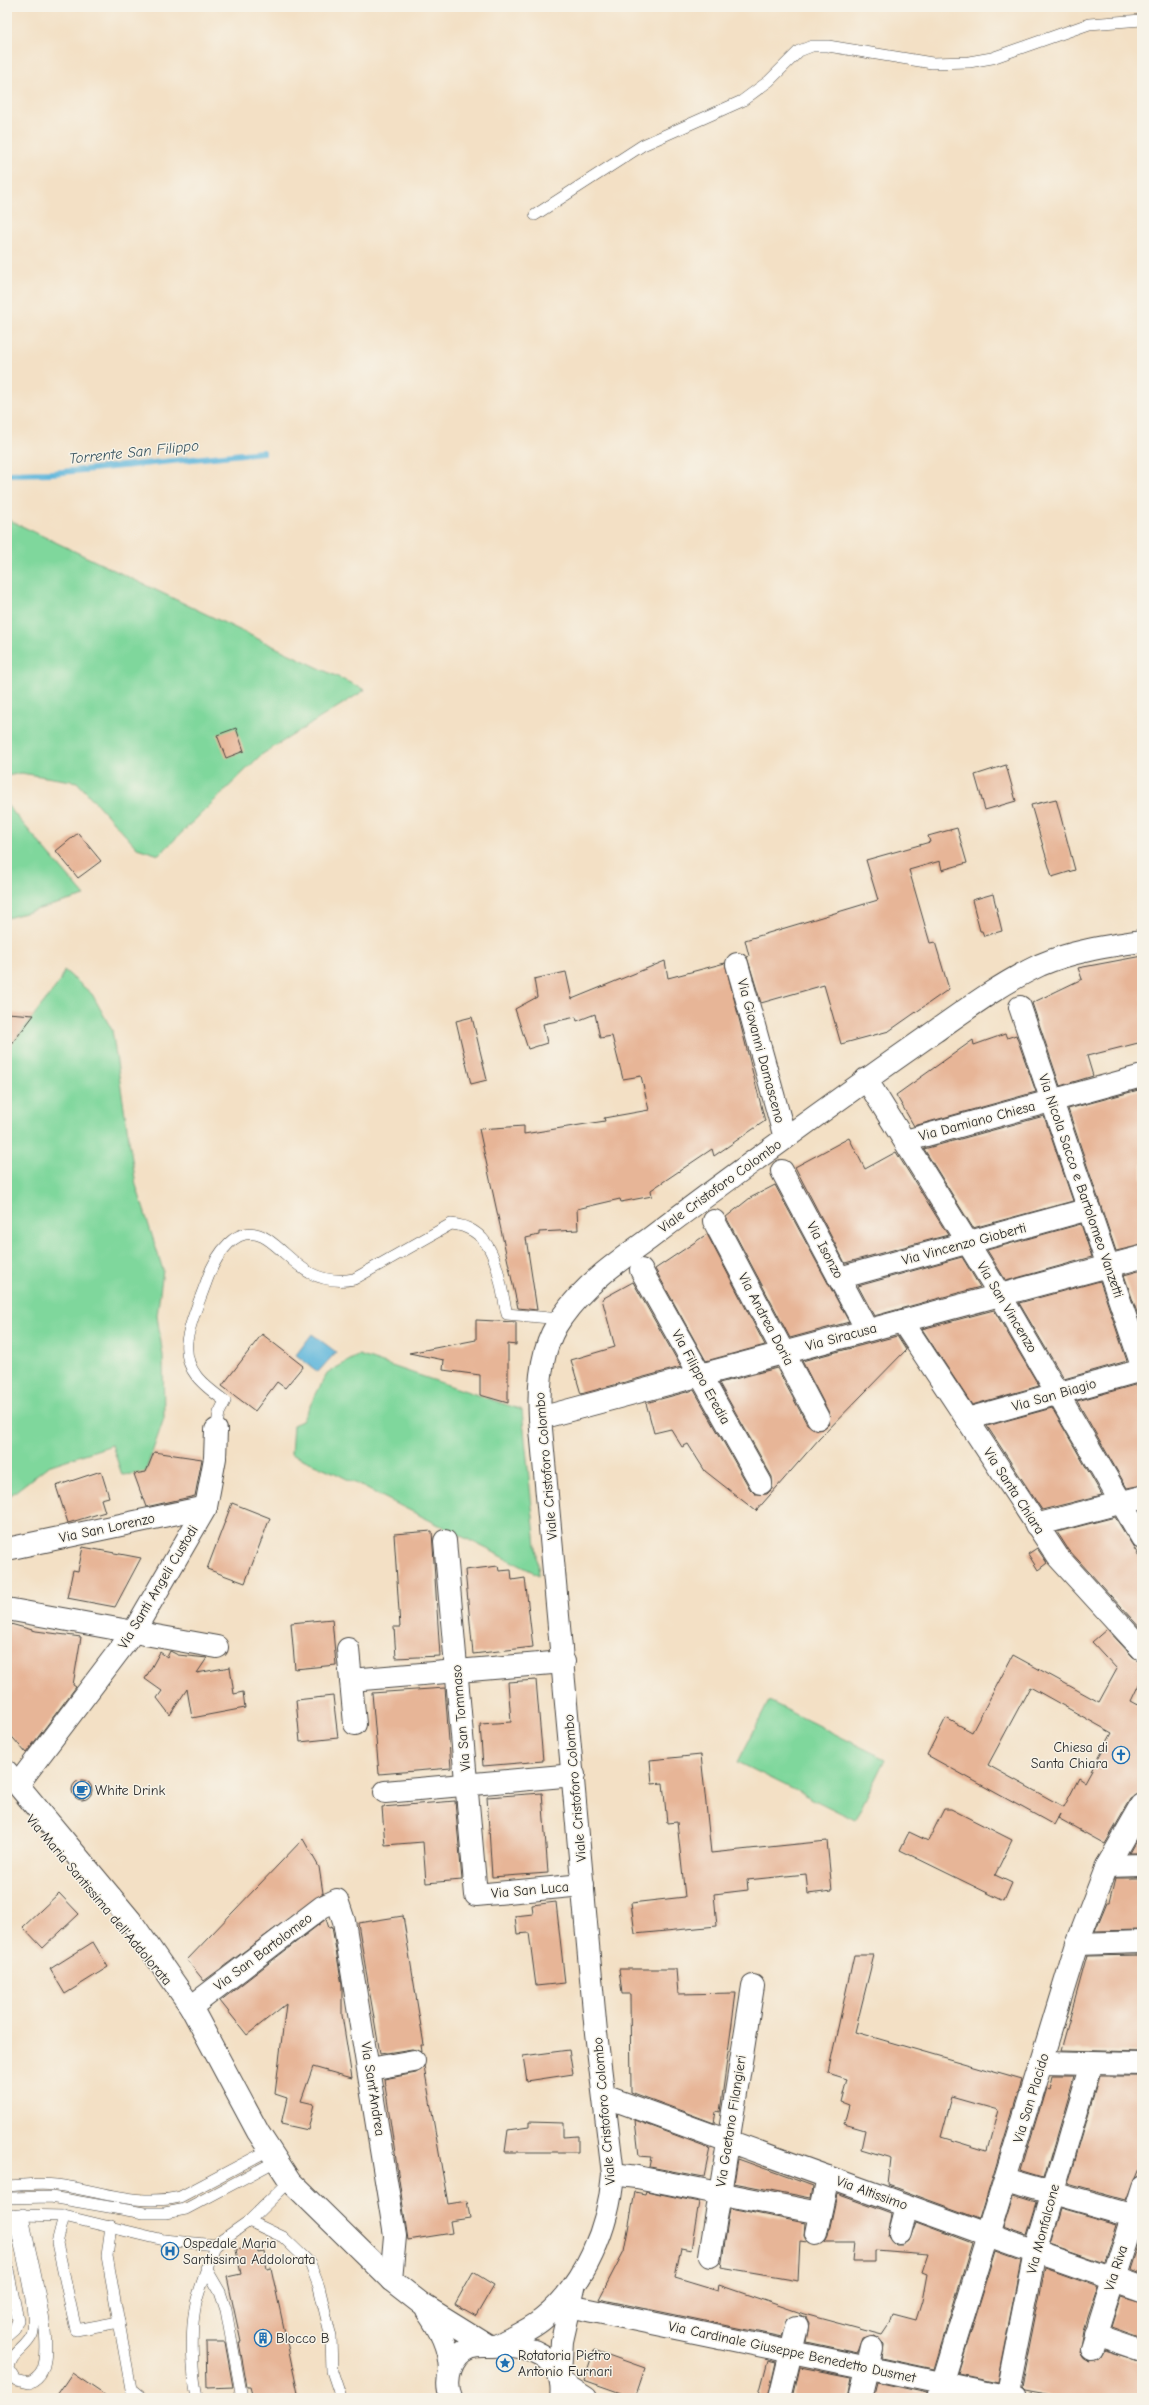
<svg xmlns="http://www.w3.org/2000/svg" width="1149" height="2405" font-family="'Comic Neue',sans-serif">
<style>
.green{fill:#7fd79c;stroke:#558164}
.water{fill:#5db6db;stroke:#447083}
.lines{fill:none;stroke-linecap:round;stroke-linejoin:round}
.stream{stroke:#5db6db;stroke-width:6}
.building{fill:#e7b597;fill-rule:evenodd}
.service-casing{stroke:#494642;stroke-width:12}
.minor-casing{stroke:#494642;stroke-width:24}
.tertiary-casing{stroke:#494642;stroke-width:24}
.service{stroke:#fff;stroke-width:11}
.minor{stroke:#fff;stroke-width:22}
.tertiary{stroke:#fff;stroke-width:22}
.labels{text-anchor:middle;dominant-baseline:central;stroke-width:3;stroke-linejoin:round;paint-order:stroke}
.street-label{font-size:14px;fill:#2b2b2b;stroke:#f7f3e8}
.poi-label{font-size:14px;fill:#2b2b2b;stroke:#f7f3e8;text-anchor:start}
.water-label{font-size:15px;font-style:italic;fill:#3a5560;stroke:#f7f3e8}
</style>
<rect width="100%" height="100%" fill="#f7f3e8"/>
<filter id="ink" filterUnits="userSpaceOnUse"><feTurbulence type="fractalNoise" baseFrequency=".025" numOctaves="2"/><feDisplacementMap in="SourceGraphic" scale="8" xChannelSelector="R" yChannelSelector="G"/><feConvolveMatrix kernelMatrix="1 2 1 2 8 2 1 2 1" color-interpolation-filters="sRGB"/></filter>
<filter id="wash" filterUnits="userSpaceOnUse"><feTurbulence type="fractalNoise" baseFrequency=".012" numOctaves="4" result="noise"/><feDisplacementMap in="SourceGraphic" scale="16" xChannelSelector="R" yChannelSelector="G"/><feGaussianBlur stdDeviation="0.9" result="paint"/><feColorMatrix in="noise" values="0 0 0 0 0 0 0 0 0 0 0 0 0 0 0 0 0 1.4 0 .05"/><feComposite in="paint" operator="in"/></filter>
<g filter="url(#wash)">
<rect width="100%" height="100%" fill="#f3e0c5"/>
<!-- green -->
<g class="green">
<polygon points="7,519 365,690 261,755 159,855 137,848 77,782 21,773 7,776"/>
<polygon points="7,805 85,896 7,918"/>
<polygon points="64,970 92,994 112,1030 136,1185 163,1270 157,1316 163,1356 164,1418 145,1473 122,1475 112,1445 48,1466 7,1498 7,1050 61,980"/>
<polygon points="359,1355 522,1410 539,1575 335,1473 291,1454 293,1425 302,1421 327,1373"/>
<polygon points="769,1701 885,1759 855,1820 738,1762"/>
</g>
<!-- water -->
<polygon class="water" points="312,1334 336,1352 318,1372 296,1355"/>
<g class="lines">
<!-- stream -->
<polyline class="stream" points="7,474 52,473 263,452"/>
</g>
<g id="blocks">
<!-- building -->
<g class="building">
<polygon points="236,728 244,751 226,758 217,735"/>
<polygon points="1006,765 1016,801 985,810 975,775"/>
<polygon points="1056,799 1075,870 1052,877 1031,805"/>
<polygon points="957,828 967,863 942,870 940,861 909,870 930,943 935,942 949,989 889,1031 841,1044 824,985 761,1003 747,957 749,956 745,940 878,900 866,860 930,842 928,836"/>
<polygon points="78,833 101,861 78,878 56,851"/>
<polygon points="993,894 1002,931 984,936 982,931 980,931 972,900"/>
<polygon points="1142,956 1142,1042 1087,1056 1093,1076 1060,1086 1032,1003 1082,979 1078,968"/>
<polygon points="665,961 668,978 725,963 765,1121 714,1156 712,1149 651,1190 652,1196 621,1202 620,1199 577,1209 578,1230 539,1232 539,1235 526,1238 537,1310 518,1308 479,1129 524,1126 524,1134 605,1121 604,1118 649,1110 641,1076 623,1079 612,1036 600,1038 595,1014 577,1021 576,1017 543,1024 547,1043 528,1049 515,1009 537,997 534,979 566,972 572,999"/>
<polygon points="7,1013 34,1015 7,1050"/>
<polygon points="472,1017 487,1080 471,1084 456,1021"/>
<polygon points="1005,1034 1007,1038 1016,1035 1036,1092 914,1126 896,1095 973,1040 974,1045"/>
<polygon points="1142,1089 1142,1245 1116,1251 1068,1109"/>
<polygon points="1044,1116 1073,1201 973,1228 924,1149"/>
<polygon points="849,1138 865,1169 896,1152 948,1235 845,1263 795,1167"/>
<polygon points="775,1185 849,1322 790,1338 726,1217 750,1198"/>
<polygon points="1081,1224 1092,1257 1006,1281 987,1250"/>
<polygon points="707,1234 765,1345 706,1361 655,1269"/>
<polygon points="962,1257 980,1287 874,1316 858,1286"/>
<polygon points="1142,1270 1142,1327 1124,1275"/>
<polygon points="1100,1281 1127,1361 1064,1379 1019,1303"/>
<polygon points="633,1282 681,1367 581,1394 571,1360 615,1347 602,1299"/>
<polygon points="994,1310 1039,1386 972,1405 922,1329"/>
<polygon points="476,1320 516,1322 516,1345 508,1344 508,1403 480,1395 480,1375 443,1370 444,1360 409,1353 476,1340"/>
<polygon points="262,1334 303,1366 285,1388 277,1382 255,1411 222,1386"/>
<polygon points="897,1336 906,1350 819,1439 756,1511 705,1471 688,1444 682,1447 671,1429 654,1433 646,1403 694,1390 750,1489 755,1494 767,1494 772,1489 772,1477 719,1383 777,1368 807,1424 817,1430 823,1429 829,1424 829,1413 802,1361"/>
<polygon points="1142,1383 1142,1485 1127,1488 1077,1401"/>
<polygon points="1052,1408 1102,1495 1042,1510 987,1426"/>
<polygon points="154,1452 202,1459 195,1496 146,1507 134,1474 146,1472"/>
<polygon points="101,1471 109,1497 101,1499 105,1512 68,1523 56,1486"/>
<polygon points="232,1503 270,1518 245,1583 207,1569"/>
<polygon points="1115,1517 1142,1561 1142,1630 1068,1549 1057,1532"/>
<polygon points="432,1531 440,1656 396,1658 394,1627 400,1627 394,1534"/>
<polygon points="83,1547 141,1558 115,1607 67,1598 73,1570 78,1571"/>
<polygon points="1037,1548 1047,1563 1038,1570 1028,1554"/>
<polygon points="498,1566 499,1571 511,1570 512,1580 525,1578 533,1647 473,1654 465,1570"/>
<polygon points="332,1619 336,1665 295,1669 291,1623"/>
<polygon points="7,1623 36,1631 81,1637 73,1685 76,1687 26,1753 7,1731"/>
<path d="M 1107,1629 L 1133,1657 L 1142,1661 L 1142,1678 L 1131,1701 L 1142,1707 L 1142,1793 L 1131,1799 L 1105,1844 L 1058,1818 L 1060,1814 L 1054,1825 L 927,1755 L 946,1718 L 972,1732 L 1013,1655 L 1099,1702 L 1117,1669 L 1092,1642 ZM 1030,1687 L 1112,1733 L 1085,1782 L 1079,1778 L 1064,1807 L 988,1765 Z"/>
<polygon points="170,1651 178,1655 207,1658 197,1673 230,1667 234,1694 243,1692 245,1708 192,1718 187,1689 170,1715 157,1698 162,1691 145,1679 160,1652 167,1657"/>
<polygon points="536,1680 543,1761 483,1766 480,1724 511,1722 508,1682"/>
<polygon points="445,1688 451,1768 379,1774 372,1693"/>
<polygon points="333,1696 338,1738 300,1742 296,1700"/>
<polygon points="701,1755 711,1853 827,1841 832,1891 808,1894 806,1874 747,1880 748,1890 714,1894 717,1926 635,1934 631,1903 685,1897 677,1822 667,1823 663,1783 652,1784 650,1760"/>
<circle cx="82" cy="1790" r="10"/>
<polygon points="542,1793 548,1873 492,1877 487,1797"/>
<polygon points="455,1801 462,1880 426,1883 423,1842 385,1845 382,1807"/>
<polygon points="944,1809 951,1809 1012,1840 995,1875 1012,1883 1004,1901 900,1850 909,1832 928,1841"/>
<polygon points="1142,1830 1142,1853 1129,1853"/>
<polygon points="303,1839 319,1867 323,1893 204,1981 187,1960"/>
<polygon points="1116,1878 1142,1878 1142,1930 1095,1931 1107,1902 1110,1902"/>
<polygon points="59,1893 79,1914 43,1948 23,1927"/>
<polygon points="556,1902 565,1983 536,1986 529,1933 517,1934 515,1916 533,1914 532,1905"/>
<polygon points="403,1916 424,2045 421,2045 422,2052 412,2049 380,2054 358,1923"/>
<polygon points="326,1919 329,1928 332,1927 342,1985 342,2015 352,2078 313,2067 301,2101 314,2104 308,2130 281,2124 287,2098 275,2094 286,2004 247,2035 220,2001"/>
<polygon points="93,1942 108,1967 65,1994 50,1969"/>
<path d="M 854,1955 L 874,1955 L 855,2032 L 1022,2080 L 980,2219 L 888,2185 L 891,2158 L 861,2149 L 865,2130 L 844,2124 L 849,2105 L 841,2102 L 847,2079 L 828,2073 ZM 952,2097 L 998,2110 L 987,2151 L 941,2137 Z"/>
<polygon points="1142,1955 1142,2052 1061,2050 1087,1956"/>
<polygon points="619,1969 676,1969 678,1994 736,1993 720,2112 716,2111 714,2123 631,2092 630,1994 622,1994"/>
<polygon points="569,2050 573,2074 527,2081 523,2056"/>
<polygon points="424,2067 448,2204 467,2201 470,2218 450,2221 452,2233 408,2240 384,2079 416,2073"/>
<polygon points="1052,2075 1074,2075 1044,2178 1021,2171 1046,2087 1049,2088"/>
<polygon points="1100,2076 1142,2076 1142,2159 1125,2200 1068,2184"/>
<polygon points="635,2120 710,2148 704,2177 650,2167 652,2157 639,2156"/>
<polygon points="529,2122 563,2123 563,2137 578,2136 578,2152 505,2152 508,2130 529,2127"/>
<polygon points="738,2159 813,2186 811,2198 734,2183"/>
<polygon points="646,2191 699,2202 691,2250 681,2248 675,2277 718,2290 719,2285 804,2314 882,2335 890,2323 893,2314 916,2320 922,2301 927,2274 922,2272 928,2254 875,2250 875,2262 852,2262 854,2242 825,2242 828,2236 837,2194 892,2214 888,2236 896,2245 903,2245 909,2241 916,2222 972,2243 934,2369 882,2358 884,2344 875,2336 863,2339 858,2353 806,2342 809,2324 806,2318 800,2315 788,2319 782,2337 599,2299 624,2251 635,2192 645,2194"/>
<polygon points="1013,2195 1037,2202 1027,2235 1003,2227"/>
<polygon points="730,2208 805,2223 804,2236 807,2242 800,2241 798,2281 721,2268"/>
<polygon points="1061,2208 1117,2224 1105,2263 1050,2244"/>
<polygon points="1142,2230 1142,2276 1129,2271"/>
<polygon points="257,2246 258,2253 264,2252 267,2269 271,2268 299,2398 253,2398 250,2387 247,2387 239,2342 241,2342 227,2277 241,2274 236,2250"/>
<polygon points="996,2251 1021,2260 997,2382 958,2374"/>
<polygon points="1045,2268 1098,2287 1083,2331 1079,2353 1088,2362 1099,2359 1104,2351 1142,2363 1142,2398 1062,2398 1024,2391 1021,2388"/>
<polygon points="473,2272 494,2285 476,2316 455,2304"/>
<polygon points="1121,2295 1142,2301 1142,2338 1111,2327"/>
<polygon points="206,2342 225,2342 233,2387 207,2388"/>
<polygon points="594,2350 645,2368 635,2398 584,2380"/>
<polygon points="768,2360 776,2362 768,2398 758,2398"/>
<polygon points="800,2367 852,2377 848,2398 793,2398"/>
<polygon points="72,2373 109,2398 55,2398"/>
<polygon points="877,2382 927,2393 926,2398 873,2398"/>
</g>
</g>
</g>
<g filter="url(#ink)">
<use href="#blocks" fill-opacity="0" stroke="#494642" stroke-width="1"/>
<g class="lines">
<defs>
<g id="service">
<polyline points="535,215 643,145 742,101 769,81 799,51 812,46 828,46 932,63 969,62 992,58 1089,24 1142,20"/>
<path d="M 216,1430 L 219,1413 L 225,1401 C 203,1385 184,1371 187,1341 C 190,1321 200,1300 207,1280 C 215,1257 237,1219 267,1239 C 282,1249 294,1264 310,1273 C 324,1280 339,1282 354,1279 L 451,1224 C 498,1228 498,1278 507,1314 L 560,1319"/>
<path d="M 7,2186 C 23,2185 41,2183 56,2185 C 99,2190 137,2207 180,2197 L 269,2150"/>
<polyline points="7,2198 51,2197 144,2213 165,2213 186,2209 276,2161"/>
<path d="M 13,2215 C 18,2236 39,2318 32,2335 C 26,2349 10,2353 9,2369 L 16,2380 L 29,2383 C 35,2380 39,2377 42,2371 C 56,2340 28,2252 23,2214"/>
<polyline points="18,2215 64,2216 164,2240 215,2245 249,2221 290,2181"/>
<polyline points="64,2216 57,2243 76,2330 119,2322"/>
<polyline points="249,2221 283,2237 310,2263 319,2287 331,2337 332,2371 341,2398"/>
<polyline points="111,2226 107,2256 131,2389 142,2398"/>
<polyline points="7,2264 18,2320 14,2330 7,2336"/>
<polyline points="206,2268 220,2292 226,2310 242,2398"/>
<path d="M 197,2398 C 192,2373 190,2329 196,2303 C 201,2283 209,2265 215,2245"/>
</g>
<g id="minor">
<polyline points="737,964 785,1138"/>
<polyline points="1020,1007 1142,1366"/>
<polyline points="866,1079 1000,1295 1142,1538"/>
<polyline points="905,1141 1142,1076"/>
<polyline points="782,1171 867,1330"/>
<polyline points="714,1221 818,1418"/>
<polyline points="641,1270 761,1483"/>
<polyline points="839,1278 1089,1209"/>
<polyline points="902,1321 1058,1557 1142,1649"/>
<polyline points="540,1418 1142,1257"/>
<polyline points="967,1419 1142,1370"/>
<polyline points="1036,1525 1142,1497"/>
<polyline points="445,1541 476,1895 583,1885"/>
<polyline points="7,1549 206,1507"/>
<polyline points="7,1609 217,1647"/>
<polyline points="348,1649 355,1724"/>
<polyline points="351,1680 564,1662"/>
<polyline points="18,1784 134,1631 206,1507 215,1458 216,1430"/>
<polyline points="385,1792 574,1775"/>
<polyline points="1107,1866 1142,1865"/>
<polyline points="1077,1944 1142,1942"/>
<polyline points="191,2007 322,1907 337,1900 344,1921 395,2236 391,2280"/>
<polyline points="1042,2062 1142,2064"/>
<polyline points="370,2069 414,2061"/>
<polyline points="604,2096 988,2235 1142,2289"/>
<polyline points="613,2174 637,2177 820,2213"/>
<polyline points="1006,2180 1142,2218"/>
<polyline points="816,2233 828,2177"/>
<polyline points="900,2233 907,2206"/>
<polyline points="710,2256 753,1986"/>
<polyline points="569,2306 1014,2398"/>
<polyline points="1095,2335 1142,2351"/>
<polyline points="1091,2350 1142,2187"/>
<polyline points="561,2382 586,2398"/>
<polyline points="780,2398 797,2327"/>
<polyline points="860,2398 872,2348"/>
<polyline points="938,2398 1077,1944 1107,1866 1142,1805"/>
<polyline points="1006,2398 1035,2252 1091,2063"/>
</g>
<g id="tertiary">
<polyline points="7,1772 131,1921 191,2007 258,2132 290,2181 391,2280 423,2305 489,2346"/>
<path d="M 427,2311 C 440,2330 449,2346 450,2370"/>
<path d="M 498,2345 C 513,2337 530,2330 543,2319 C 585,2285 609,2227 613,2174 L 596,2033 L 540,1418 C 538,1384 541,1345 562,1317 C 585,1284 617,1262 649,1239 C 691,1207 733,1176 776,1145 C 828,1107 881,1069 934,1032 C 968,1008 1002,983 1040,965 C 1072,951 1108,946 1142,941"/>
<polyline points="560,2374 562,2341 574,2288"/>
<path d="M 451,2398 C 444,2381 451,2355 469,2348 C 476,2345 484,2346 491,2346 C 526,2343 567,2355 561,2398"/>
</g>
</defs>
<!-- service casing -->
<use href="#service" class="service-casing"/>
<!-- minor casing -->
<use href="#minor" class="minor-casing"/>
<!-- tertiary casing -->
<use href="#tertiary" class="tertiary-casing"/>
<!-- service -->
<use href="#service" class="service"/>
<!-- minor -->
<use href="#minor" class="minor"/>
<!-- tertiary -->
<use href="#tertiary" class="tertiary"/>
</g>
</g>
<!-- icons -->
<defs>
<symbol id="church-ring" viewBox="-11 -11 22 22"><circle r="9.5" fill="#f7f3e8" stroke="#1f6fb2" stroke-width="1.5"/><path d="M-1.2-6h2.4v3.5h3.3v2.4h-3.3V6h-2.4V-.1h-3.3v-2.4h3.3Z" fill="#1f6fb2"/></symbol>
<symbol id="cafe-ring" viewBox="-11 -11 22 22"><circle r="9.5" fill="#f7f3e8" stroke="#1f6fb2" stroke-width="1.5"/><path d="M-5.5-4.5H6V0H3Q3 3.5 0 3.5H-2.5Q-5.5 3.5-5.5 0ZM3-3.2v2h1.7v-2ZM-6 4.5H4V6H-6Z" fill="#1f6fb2"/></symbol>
<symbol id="hospital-ring" viewBox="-11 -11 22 22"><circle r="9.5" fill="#f7f3e8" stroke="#1f6fb2" stroke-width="1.5"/><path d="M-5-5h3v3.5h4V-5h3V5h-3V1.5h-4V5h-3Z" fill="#1f6fb2"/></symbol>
<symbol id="building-ring" viewBox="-11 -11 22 22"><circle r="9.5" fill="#f7f3e8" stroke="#1f6fb2" stroke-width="1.5"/><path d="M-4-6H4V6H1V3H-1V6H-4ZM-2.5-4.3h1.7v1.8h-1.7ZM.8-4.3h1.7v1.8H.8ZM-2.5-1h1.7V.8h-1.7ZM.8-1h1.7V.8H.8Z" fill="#1f6fb2"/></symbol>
<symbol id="sight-ring" viewBox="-11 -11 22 22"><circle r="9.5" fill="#f7f3e8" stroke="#1f6fb2" stroke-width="1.5"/><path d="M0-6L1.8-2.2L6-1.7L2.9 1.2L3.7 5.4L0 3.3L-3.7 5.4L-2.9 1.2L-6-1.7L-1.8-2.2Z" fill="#1f6fb2"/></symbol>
</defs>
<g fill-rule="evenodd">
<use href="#church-ring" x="1111" y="1745" width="20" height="20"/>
<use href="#cafe-ring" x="72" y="1780" width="20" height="20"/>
<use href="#hospital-ring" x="160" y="2241" width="20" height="20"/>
<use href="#building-ring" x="253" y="2328" width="20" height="20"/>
<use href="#sight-ring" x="495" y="2353" width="20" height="20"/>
</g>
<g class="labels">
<!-- street labels -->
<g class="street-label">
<text transform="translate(761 1051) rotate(75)">Via Giovanni Damasceno</text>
<text transform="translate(977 1121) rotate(-15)">Via Damiano Chiesa</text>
<text transform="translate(720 1186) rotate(-36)">Viale Cristoforo Colombo</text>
<text transform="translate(1081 1186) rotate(71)">Via Nicola Sacco e Bartolomeo Vanzetti</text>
<text transform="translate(964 1244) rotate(-15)">Via Vincenzo Gioberti</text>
<text transform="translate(825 1250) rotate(62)">Via Isonzo</text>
<text transform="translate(1007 1307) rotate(59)">Via San Vincenzo</text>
<text transform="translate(766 1319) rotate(62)">Via Andrea Doria</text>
<text transform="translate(841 1337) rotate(-15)">Via Siracusa</text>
<text transform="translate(701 1377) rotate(61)">Via Filippo Eredia</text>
<text transform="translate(1054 1395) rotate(-16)">Via San Biagio</text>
<text transform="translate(546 1466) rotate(-95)">Viale Cristoforo Colombo</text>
<text transform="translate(1014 1491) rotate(57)">Via Santa Chiara</text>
<text transform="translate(107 1528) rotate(-12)">Via San Lorenzo</text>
<text transform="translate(158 1587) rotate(-59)">Via Santi Angeli Custodi</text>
<text transform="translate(461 1718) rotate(-95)">Via San Tommaso</text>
<text transform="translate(575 1788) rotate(-95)">Viale Cristoforo Colombo</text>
<text transform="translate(530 1890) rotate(-5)">Via San Luca</text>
<text transform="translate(99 1900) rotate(50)">Via Maria Santissima dell'Addolorata</text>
<text transform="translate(263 1952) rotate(-37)">Via San Bartolomeo</text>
<text transform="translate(373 2089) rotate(81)">Via Sant'Andrea</text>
<text transform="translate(1031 2098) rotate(-73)">Via San Placido</text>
<text transform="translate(604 2111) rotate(-95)">Viale Cristoforo Colombo</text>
<text transform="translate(731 2121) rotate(-81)">Via Gaetano Filangieri</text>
<text transform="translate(872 2193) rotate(20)">Via Altissimo</text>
<text transform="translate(1043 2229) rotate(-75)">Via Monfalcone</text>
<text transform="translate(1116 2268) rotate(-72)">Via Riva</text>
<text transform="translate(792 2352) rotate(12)">Via Cardinale Giuseppe Benedetto Dusmet</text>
</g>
<!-- poi labels -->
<g class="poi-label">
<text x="1108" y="1747" text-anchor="end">Chiesa di<tspan x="1108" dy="16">Santa Chiara</tspan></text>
<text x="95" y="1790">White Drink</text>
<text x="183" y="2243">Ospedale Maria<tspan x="183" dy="16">Santissima Addolorata</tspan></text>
<text x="276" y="2338">Blocco B</text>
<text x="518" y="2355">Rotatoria Pietro<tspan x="518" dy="16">Antonio Furnari</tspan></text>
</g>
<!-- water labels -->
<g class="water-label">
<text transform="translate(134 452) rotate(-6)">Torrente San Filippo</text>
</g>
</g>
<!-- margin -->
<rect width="1149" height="2405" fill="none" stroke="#f7f3e8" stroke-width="24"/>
</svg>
